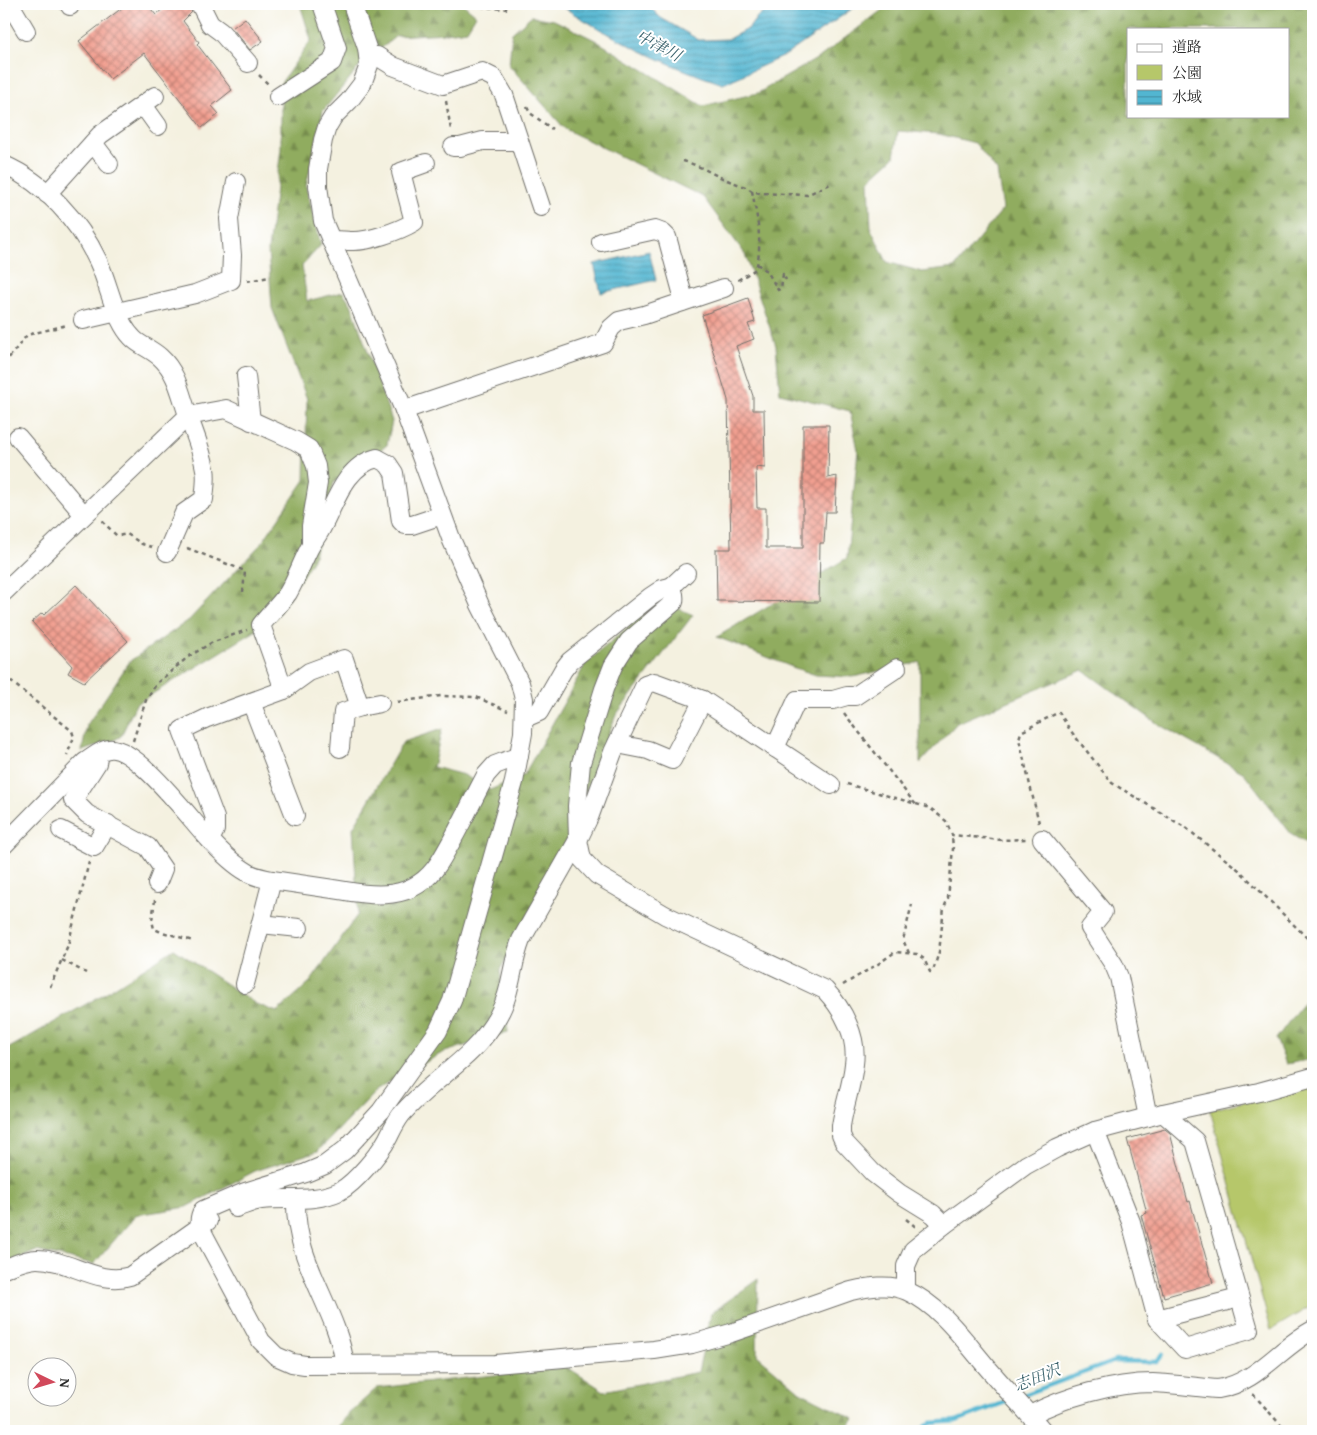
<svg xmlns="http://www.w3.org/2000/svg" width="1317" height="1435" font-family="'Gentium Book Plus','Noto Serif JP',serif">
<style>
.green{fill:#b6c76a;stroke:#70794a}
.forest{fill:url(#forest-firs);stroke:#5e6c44;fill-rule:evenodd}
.water{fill:url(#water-rules);stroke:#3e707e}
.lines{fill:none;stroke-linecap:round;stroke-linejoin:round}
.stream{stroke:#52b6d1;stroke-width:4.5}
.building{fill:url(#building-cross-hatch)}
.minor-casing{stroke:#71706a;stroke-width:20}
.path{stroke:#71706a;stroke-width:2.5;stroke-dasharray:4 4;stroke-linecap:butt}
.minor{stroke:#fff;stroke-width:18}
.labels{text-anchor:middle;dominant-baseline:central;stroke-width:4;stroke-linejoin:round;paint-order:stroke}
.water-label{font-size:16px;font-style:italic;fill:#3b636d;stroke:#fff}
</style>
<defs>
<pattern id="forest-firs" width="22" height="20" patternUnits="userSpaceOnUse" patternTransform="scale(1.25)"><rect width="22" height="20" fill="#90ac5e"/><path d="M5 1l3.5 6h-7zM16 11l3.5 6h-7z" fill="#768c4e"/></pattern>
<pattern id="water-rules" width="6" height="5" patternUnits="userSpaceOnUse" patternTransform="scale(1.25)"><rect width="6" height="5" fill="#52b6d1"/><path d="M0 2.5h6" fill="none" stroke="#4494aa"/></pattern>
<pattern id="building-cross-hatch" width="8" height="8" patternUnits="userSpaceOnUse" patternTransform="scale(1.25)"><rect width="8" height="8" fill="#f19f90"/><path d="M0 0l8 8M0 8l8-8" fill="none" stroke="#c38276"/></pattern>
</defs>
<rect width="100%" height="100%" fill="#fff"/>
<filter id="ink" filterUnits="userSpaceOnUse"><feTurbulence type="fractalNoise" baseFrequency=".02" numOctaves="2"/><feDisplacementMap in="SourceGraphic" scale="10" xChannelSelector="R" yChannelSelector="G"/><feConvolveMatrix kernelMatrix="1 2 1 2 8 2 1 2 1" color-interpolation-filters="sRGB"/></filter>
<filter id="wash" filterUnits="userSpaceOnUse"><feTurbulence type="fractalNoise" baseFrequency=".0096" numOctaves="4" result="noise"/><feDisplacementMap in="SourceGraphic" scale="20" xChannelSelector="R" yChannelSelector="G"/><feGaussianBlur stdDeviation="1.12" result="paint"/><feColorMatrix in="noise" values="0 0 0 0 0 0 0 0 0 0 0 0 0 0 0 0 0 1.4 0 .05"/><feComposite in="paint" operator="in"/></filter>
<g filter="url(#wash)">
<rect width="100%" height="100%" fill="#f4f1e0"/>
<!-- green -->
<polygon class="green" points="1313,1084 1313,1305 1271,1330 1210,1110"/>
<!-- forest -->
<g class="forest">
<polygon points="300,4 463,4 476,15 467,30 446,33 396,36 359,67 323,111 306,186 321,245 302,266 307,301 343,292 351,304 392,421 387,445 334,483 313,559 275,619 136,704 121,736 113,741 82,751 87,725 130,661 189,620 261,544 305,480 307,399 272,308 268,250 281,149 281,83 311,40"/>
<path d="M 890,4 L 1313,4 L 1313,847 L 1292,835 L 1244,773 L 1158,724 L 1083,670 L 957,723 L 920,763 L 920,662 L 853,677 L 816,675 L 792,667 L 717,637 L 847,558 L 858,450 L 850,411 L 780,393 L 776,346 L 745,254 L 703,197 L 565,129 L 509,65 L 512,33 L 531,16 L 554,20 L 595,40 L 703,106 L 758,93 L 820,57 ZM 1128,29 L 1288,29 L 1288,116 L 1128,116 ZM 898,131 L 939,134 L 975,143 L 997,171 L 1003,209 L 954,268 L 922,272 L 887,262 L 871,229 L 869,180 L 894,157 Z"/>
<polygon points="660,600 693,615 616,715 567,839 500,970 508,1032 442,1053 377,1090 318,1151 255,1171 187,1207 136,1215 94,1264 36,1251 4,1266 4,1051 102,995 174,949 256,1004 277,1012 311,981 358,914 353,828 403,742 442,729 433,767 464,775 490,790 524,775 586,663"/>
<polygon points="1313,989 1313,1059 1286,1064 1276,1039"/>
<polygon points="758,1279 757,1355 800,1392 854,1419 845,1431 335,1431 345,1417 377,1388 567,1367 604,1391 698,1372 711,1313"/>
</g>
<!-- water -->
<g class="water">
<path d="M 558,4 L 647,4 L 661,18 L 699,40 L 728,39 L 749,28 L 757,17 L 777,4 L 859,4 L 786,55 L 723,84 C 664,65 610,37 558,4 Z"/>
<polygon points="649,251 656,280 601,293 594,264"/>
</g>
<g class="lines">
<!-- stream -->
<g class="stream">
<polyline points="768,4 772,14"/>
<polyline points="1018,1397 1115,1361 1157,1362 1163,1354"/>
<polyline points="919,1431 931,1423 956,1421 1011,1400"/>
</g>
</g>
<g id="blocks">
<!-- building -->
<g class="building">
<polygon points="127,4 147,4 156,15 168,4 184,4 192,12 183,21 199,42 197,44 232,90 212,106 219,114 202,128 144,53 110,79 79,41"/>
<polygon points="245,18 263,41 250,50 232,28"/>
<polygon points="748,298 755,322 748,324 754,339 736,346 753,396 753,410 764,410 765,468 756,467 757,508 766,508 766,548 803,548 803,425 829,425 828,478 837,476 835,512 826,512 824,543 820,543 819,602 717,601 716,549 731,549 728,400 702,315"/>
<polygon points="76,585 128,641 84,682 68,673 72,666 32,622 42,613 44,615"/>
<polygon points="1165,1129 1170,1133 1188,1202 1190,1201 1213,1283 1164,1297 1141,1215 1147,1213 1127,1139"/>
</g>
</g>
</g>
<g filter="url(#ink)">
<use href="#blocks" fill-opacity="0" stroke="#71706a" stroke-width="1"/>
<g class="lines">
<defs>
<g id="minor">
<polyline points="10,4 26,31"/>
<polyline points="69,4 70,6"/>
<polyline points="200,4 210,24 221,32 248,63"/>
<path d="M 352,4 L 367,48 L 369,65 L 362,84 L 349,101 L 333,117 L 327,127 L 323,140 L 318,169 L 318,186 L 323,221 L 404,410 L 452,541 L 480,605 L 520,683 L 524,699 L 523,733 L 514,782 L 452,1001 L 438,1031 L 381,1111 L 345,1150 L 325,1165 L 306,1173 L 245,1192 L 203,1210 C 197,1220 200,1227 205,1237 L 261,1341 L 276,1356 L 292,1363 L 305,1365 L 495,1364 L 654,1350 L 692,1344 L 731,1333 L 851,1291 C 869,1287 889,1283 907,1291 C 943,1307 967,1345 992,1373 C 1009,1393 1027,1411 1043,1431"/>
<polyline points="369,57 377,56 393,66 443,85 482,72 494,78 504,95 541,207"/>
<polyline points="278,97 332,62 337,48 322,4"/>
<polyline points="143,105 158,126"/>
<polyline points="93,143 109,164"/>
<polyline points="453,147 460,147 483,141 519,141"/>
<path d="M 4,165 C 45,183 79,221 98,261 C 108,282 111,305 123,325 C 135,346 145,344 160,357 C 178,373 181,397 189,418 C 195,435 202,451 205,469 C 207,478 205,489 204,499 L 184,513 L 167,552"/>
<polyline points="47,194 100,135 155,96"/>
<path d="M 331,241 C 338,239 343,241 351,241 C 368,242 399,231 414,222 L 401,172 L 426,163"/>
<polyline points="601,242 655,230 663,233 667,237 682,292 682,302"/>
<polyline points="83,320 195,294 231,280 232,255 229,219 236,182"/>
<polyline points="246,376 251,421"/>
<polyline points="404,410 603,343 611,328 619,321 644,315 724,288"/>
<polyline points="18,437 84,515"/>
<polyline points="671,587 686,573"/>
<polyline points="4,592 188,416 226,409 296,441 309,449 316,466 318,483 311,526 311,544"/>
<path d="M 284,690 L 261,625 C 269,615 280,604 288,593 C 296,579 301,565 308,551 C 311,544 316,538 320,531 C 335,505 344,466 377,458 L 388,464 L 394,473 L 401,521 L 405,525 L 412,525 L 442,515"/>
<polyline points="251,702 295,816"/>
<path d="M 525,718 L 539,712 L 563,670 L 570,661 L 650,597 L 662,589 L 670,587 C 674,591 675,596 674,602 L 629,641 L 613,666 L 604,689 L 581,763 L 577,806 L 578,840 L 582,859 L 597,875 L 665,915 L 825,990 C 843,1009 858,1037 854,1064 C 852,1085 844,1105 841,1126 L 841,1135 L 844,1142 L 873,1173 L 899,1193 L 933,1214 L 944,1225"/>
<polyline points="617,744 648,750 672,760 703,700"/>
<polyline points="340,748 343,712 360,707"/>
<polyline points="775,748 797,700 833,700 847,696 855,696 897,668"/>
<polyline points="98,757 97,763 73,800 87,814 148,847 163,869 157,884"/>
<polyline points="61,830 94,847 108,824"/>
<polyline points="1042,839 1103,912 1090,928 1114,965 1119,977 1148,1117"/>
<polyline points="210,840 215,830 215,818 182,730 207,718 284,690 309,672 344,659 360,707 380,703"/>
<path d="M 4,845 L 85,762 C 92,758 100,750 109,749 C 135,745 191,820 209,839 C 220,851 233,864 247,872 C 254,877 264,878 272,880 C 292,883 313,886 333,889 C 374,896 413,903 439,863 C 456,836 471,803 486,775 L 495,765 L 519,756"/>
<polyline points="261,924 299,928"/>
<polyline points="245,984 272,880"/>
<polyline points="1095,1131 1131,1222 1157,1319 1185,1349 1249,1330 1195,1141 1163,1113"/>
<path d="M 296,1200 C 294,1263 337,1307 345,1365"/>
<path d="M 236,1208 C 245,1205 253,1201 261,1200 C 288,1197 314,1203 340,1191 C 355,1183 380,1153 388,1138 C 392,1130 395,1123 401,1115 C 432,1078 474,1060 498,1016 C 512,992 511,965 521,940 L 578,840 L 590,815 L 613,752 L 645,685 L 654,682 L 703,700 L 831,785"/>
<path d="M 4,1269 C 14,1265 25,1259 37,1259 C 69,1259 98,1286 130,1276 L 208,1221"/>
<polyline points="906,1290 906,1266 913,1250 944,1225 1026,1165 1057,1148 1095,1131 1163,1113 1259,1092 1313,1077"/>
<polyline points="1157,1319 1239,1298"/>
<path d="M 1030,1415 C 1065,1397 1113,1383 1153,1383 C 1174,1384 1196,1387 1218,1389 C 1257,1383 1280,1347 1313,1330"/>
</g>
</defs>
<!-- minor casing -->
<use href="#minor" class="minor-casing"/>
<!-- path -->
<g class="path">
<polyline points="473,4 483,7 506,9 506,4"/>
<polyline points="259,75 269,85"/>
<polyline points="446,101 451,130"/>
<polyline points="527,107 530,113 552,129"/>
<path d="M 683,161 C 699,165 712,174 727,180 C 736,184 744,185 752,191"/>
<polyline points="757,264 767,271 778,290 781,288 783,274 786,280"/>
<path d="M 738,280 L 756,269 C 763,243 757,216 752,191 L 760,193 L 807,195 L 832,183"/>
<polyline points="247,281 270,277"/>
<polyline points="4,364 27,335 67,325"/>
<polyline points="1313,388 1311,389 1313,395"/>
<polyline points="4,417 8,424"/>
<polyline points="102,521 117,536 127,534 142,544 152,547"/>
<polyline points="187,548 245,571 243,592"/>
<polyline points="4,676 72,731 74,737 67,755"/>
<polyline points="397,702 441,696 476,697 508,711"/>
<polyline points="844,713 916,805"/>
<polyline points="133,741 146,700 157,683 188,657 211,643 247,630"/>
<polyline points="847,784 930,808 946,821 952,835 1002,840 1026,839"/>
<polyline points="1039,823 1019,739 1021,732 1059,712 1070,730 1112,783 1186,828 1239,870 1313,944"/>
<polyline points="155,900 152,920 154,929 159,931 193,941"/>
<polyline points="909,953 903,940 912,904"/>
<polyline points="62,960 86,973"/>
<polyline points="843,985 878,964 895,952 917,954 924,959 930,972 933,971 939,952 944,908 948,898 953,849 952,835"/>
<polyline points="50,987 68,945 89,862"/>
<polyline points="906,1219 917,1228"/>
<polyline points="1253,1394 1286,1431"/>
</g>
<!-- minor -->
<use href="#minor" class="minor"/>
</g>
</g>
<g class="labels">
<!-- water labels -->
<g class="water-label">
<text transform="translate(659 45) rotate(28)">中津川</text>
<text transform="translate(1037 1377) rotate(-21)">志田沢</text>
</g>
</g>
<!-- margin -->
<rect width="1317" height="1435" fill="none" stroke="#fff" stroke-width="20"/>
<!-- legend -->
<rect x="1127" y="28" width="162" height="90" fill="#ffffff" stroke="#aaaaaa"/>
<rect x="1137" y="44" width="25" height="8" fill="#ffffff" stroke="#aaaaaa"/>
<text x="1172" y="52" font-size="15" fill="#2b2b2b">道路</text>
<rect x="1137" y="65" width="25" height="15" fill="#b6c76a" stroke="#aaaaaa"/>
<text x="1172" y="78" font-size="15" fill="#2b2b2b">公園</text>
<rect x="1137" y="90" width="25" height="15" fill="url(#water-rules)" stroke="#aaaaaa"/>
<text x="1172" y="102" font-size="15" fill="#2b2b2b">水域</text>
<!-- north arrow -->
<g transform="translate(52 1382) rotate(95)"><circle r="24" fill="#ffffff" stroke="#aaaaaa"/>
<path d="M0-4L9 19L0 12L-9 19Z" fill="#d1495b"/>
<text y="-8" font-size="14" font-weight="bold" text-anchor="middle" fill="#2b2b2b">N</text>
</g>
</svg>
